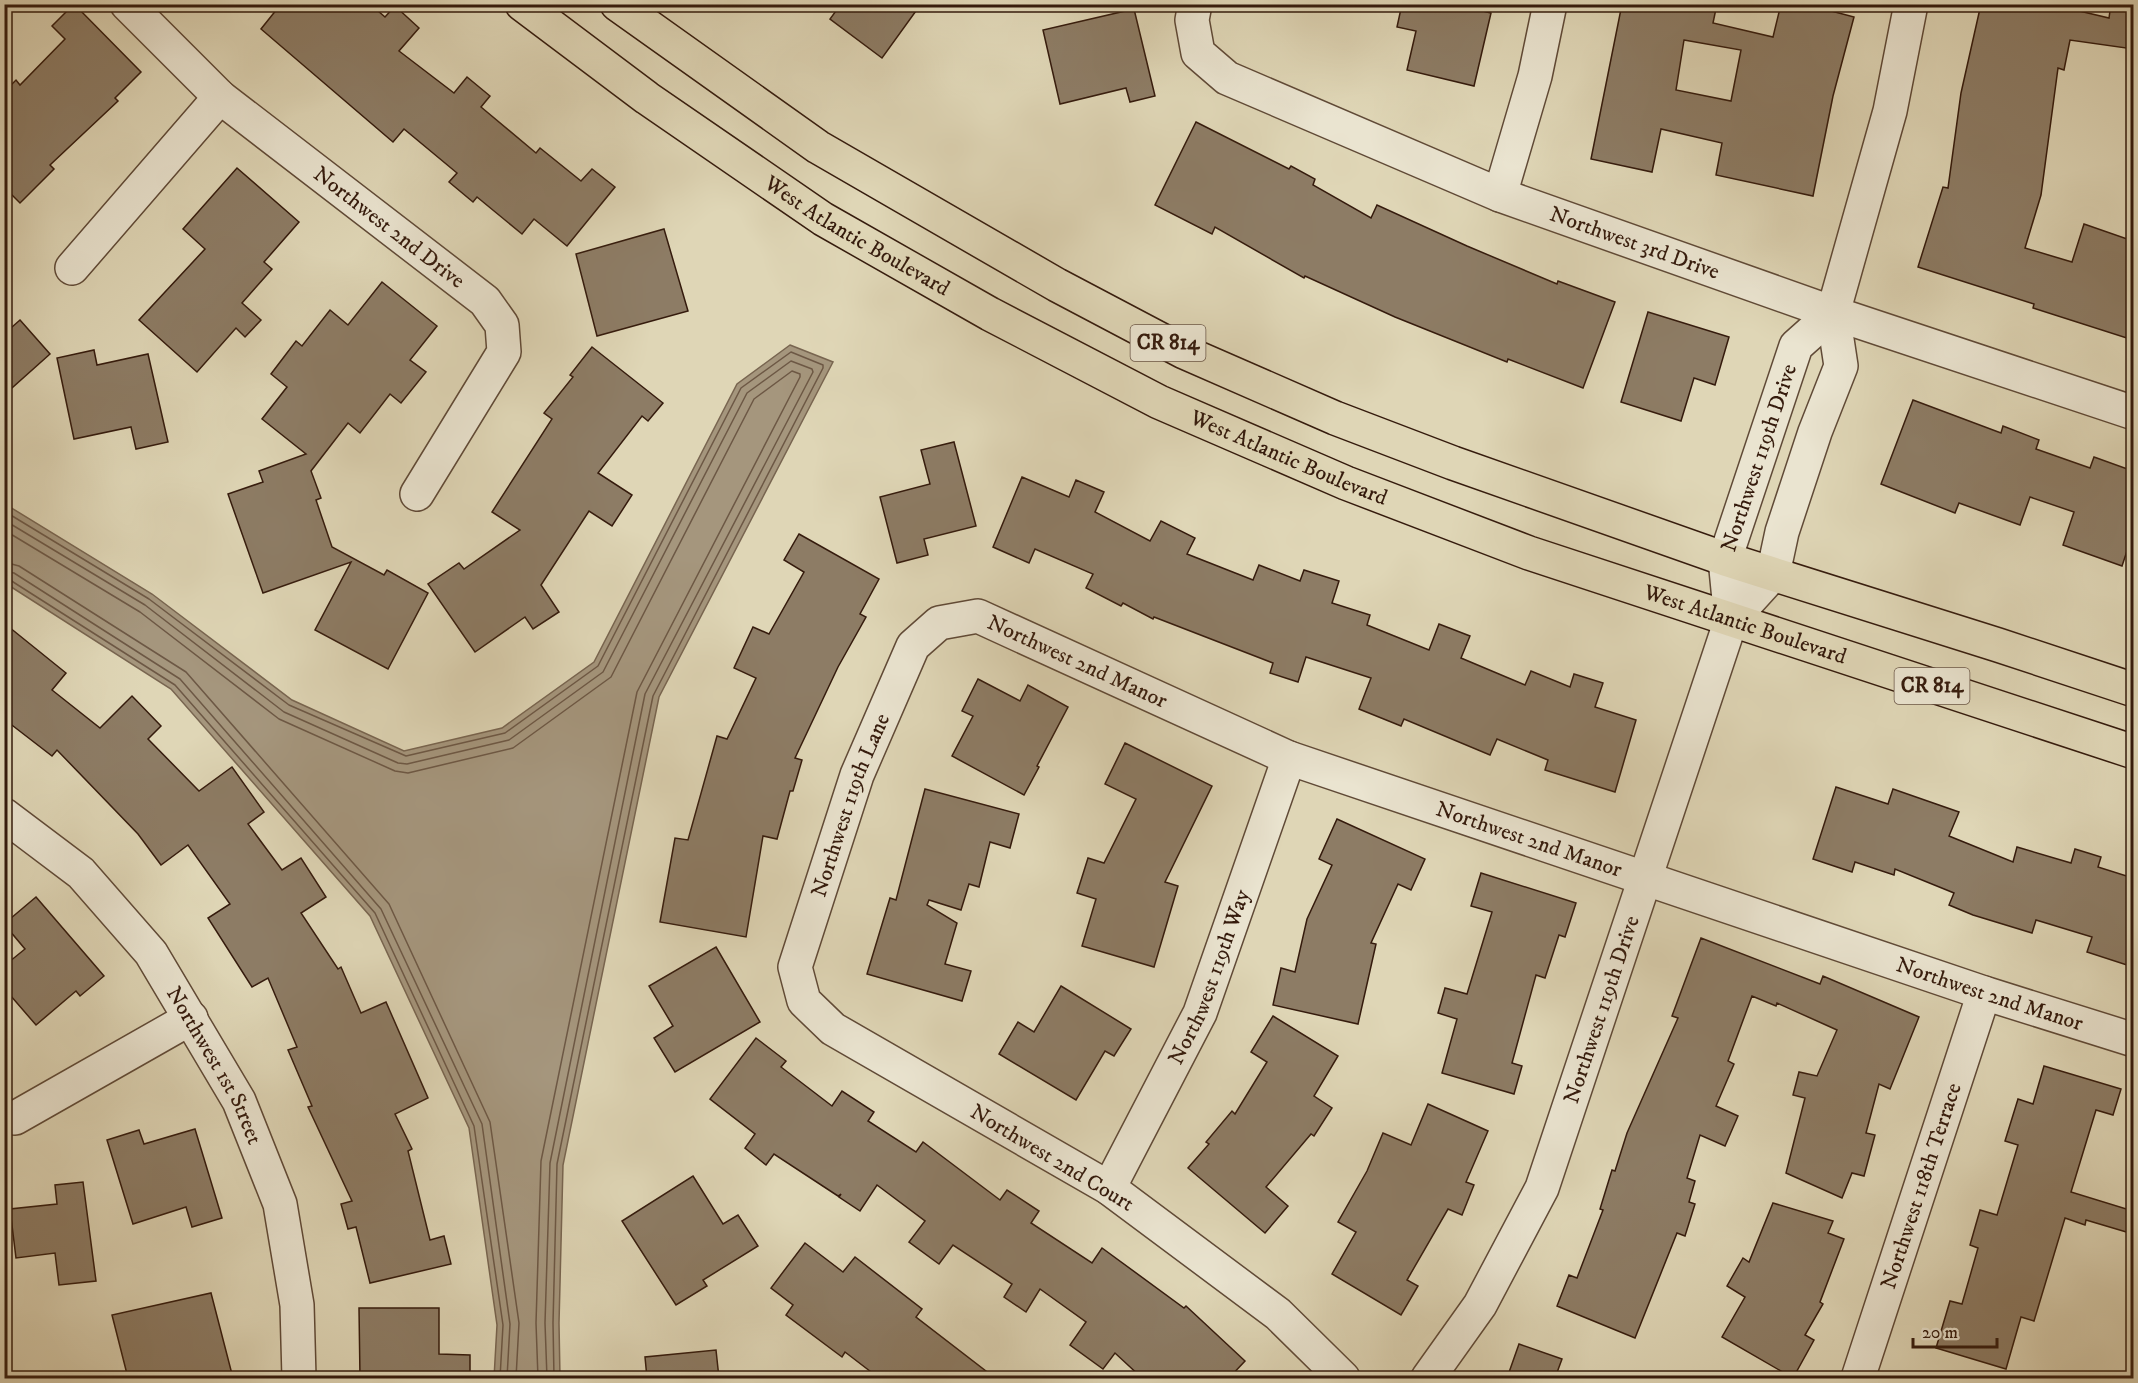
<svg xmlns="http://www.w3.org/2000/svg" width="2138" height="1383" font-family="'IM FELL DW Pica',serif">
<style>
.water{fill:#a5967d;stroke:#786550;stroke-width:1.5}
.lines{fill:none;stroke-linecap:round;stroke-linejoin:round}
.shore{stroke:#6d5845;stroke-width:1.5}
.building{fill:#8d7c65;stroke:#351b0d;stroke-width:1.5;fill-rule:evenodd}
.minor-casing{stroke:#604a37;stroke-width:36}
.major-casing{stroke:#351b0d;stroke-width:36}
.minor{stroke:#eae4d0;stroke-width:33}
.major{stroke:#dfd6b6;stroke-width:33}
.labels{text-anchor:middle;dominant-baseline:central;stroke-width:4.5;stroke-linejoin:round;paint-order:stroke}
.shield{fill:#eae4d0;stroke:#6b5748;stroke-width:1.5}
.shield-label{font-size:21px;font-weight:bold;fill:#351b0d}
.street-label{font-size:22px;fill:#351b0d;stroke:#eae4d0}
</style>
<rect width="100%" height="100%" fill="#dfd6b6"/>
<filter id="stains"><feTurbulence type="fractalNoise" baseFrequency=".00333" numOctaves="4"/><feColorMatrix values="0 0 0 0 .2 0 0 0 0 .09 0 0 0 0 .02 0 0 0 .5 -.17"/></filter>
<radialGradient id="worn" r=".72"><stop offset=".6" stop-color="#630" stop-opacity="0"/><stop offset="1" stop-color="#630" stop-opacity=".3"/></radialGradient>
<!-- water -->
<polygon class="water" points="790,345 833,362 659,697 563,1165 559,1323 560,1378 494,1378 497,1325 469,1128 370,916 171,689 5,583 5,504 152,594 292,700 404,751 502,728 594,662 737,384"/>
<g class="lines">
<!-- shore -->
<g class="shore">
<polyline points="4,511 149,599 289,705 406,756 505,733 598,666 741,388 791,352 823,365 823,368 653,696 557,1164 553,1323 554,1378"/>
<polyline points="4,520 145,605 284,712 398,763 407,764 509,740 603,672 747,393 791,361 812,369 813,372 645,694 550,1163 545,1323 547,1378"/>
<polyline points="4,530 140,612 279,719 395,771 408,773 513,748 611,677 754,399 792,371 800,374 800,377 637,692 541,1161 536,1323 538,1378"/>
<polyline points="4,562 19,566 186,672 389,904 490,1122 519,1323 516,1378"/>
<polyline points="4,571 14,573 180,679 381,909 482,1124 510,1324 507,1378"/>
<polyline points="4,579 10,580 175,685 375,913 474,1126 503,1325 500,1378"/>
</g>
</g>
<!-- building -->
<g class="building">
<polygon points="74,4 141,72 115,98 118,101 50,165 54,169 20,203 4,187 4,92 16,80 20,85 65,39 52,26"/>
<polygon points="281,4 370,4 385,17 395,6 419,28 399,51 454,93 467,77 490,96 481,107 536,153 540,148 581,181 592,169 615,187 567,246 534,219 522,234 477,197 473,202 449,182 457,173 404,129 393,142 261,29"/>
<polygon points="841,4 921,4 882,58 830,19"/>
<polygon points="1402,4 1454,4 1491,13 1474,86 1407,70 1416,31 1397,27"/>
<path d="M 1622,4 L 1717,4 L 1713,23 L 1773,37 L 1781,4 L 1805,4 L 1854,17 L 1833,96 L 1813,196 L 1716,175 L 1722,143 L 1661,129 L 1652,172 L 1591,159 ZM 1684,40 L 1741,50 L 1731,101 L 1676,90 Z"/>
<polygon points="1981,4 2050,4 2109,18 2111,4 2133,4 2133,49 2070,40 2064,70 2058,68 2041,195 2025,248 2072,262 2084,224 2133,241 2133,340 2033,308 2034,304 1918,267 1943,187 1948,188 1961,93"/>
<polygon points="1134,9 1155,96 1130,102 1126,88 1060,104 1043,30"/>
<polygon points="1196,122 1289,169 1291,166 1315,179 1313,185 1371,218 1377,205 1467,246 1557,284 1558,281 1615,302 1583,388 1508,359 1507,362 1395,317 1305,276 1304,278 1215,227 1212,234 1155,205"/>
<polygon points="237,168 299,222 264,262 272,269 242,303 261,320 245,337 236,328 197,372 139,320 205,249 183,229"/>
<polygon points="664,229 688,311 597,336 576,254"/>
<polygon points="382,282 437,326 410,360 426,372 401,403 390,394 360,433 348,423 311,471 321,498 316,500 332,547 384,575 387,570 428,593 388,669 315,630 351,562 263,593 228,494 263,482 259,471 306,454 262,419 287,387 271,374 296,341 302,346 330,310 348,325"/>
<polygon points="1648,312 1729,337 1715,385 1694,378 1681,421 1621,402"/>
<polygon points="20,320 50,354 4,395 4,334"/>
<polygon points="592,347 663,403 648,421 642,416 598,473 632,495 612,526 589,511 541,585 559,612 533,629 525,617 475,652 428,584 459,563 464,569 520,530 492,512 552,419 544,413 573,377 570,375"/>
<polygon points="94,350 97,365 148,354 168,442 136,449 131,427 74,439 57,358"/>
<polygon points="1913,400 2001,433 2003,426 2039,440 2036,449 2090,468 2094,457 2133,471 2133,533 2122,566 2063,545 2074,512 2030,497 2020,525 1959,503 1955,513 1881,484"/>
<polygon points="954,442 976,526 924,539 928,555 897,563 880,497 930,484 921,450"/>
<polygon points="1022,477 1069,497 1076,480 1104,492 1095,512 1150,541 1161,521 1195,538 1187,554 1253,580 1259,565 1300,581 1304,570 1339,581 1332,603 1370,615 1367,625 1429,650 1439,624 1470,636 1461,658 1525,685 1531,671 1570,687 1574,674 1603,683 1595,707 1636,720 1615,792 1545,770 1548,760 1497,739 1490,755 1404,719 1401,726 1359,709 1371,678 1306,657 1298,682 1270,673 1273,663 1154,617 1153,619 1123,603 1121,606 1086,588 1093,574 1035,549 1029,563 993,547"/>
<polygon points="799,534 879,579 860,614 866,617 838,667 795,758 802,760 793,791 790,791 777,839 763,836 746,937 660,922 675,838 688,840 717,736 727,739 756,678 734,668 753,627 769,634 804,572 784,560"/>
<polygon points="4,623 66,673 52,690 100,728 132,696 161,726 148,739 199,791 232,767 264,812 248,824 282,870 301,858 326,897 301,913 338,969 341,967 361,1013 386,1002 428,1098 395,1114 412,1149 408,1151 430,1240 444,1236 451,1264 370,1283 356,1227 348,1229 341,1204 352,1201 308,1107 312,1106 288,1050 297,1047 268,978 252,987 208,918 230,904 188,845 161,865 138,834 57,750 52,756 4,719"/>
<polygon points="978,679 1020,701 1028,685 1068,707 1037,766 1039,767 1024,795 952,756 973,716 962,711"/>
<polygon points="1125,743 1212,786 1165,882 1178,886 1154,967 1082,946 1096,899 1077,893 1088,858 1104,863 1136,799 1105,784"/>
<polygon points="1836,787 1888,804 1893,789 1959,812 1949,836 2013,862 2017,847 2071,863 2075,849 2101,857 2098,867 2133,878 2133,967 2087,952 2092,937 2036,920 2032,933 1973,915 1949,905 1954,893 1895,869 1894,875 1855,862 1852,872 1813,859"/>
<polygon points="925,789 1019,814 1010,848 990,842 979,887 969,884 961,910 929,900 927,905 957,923 945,964 971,971 962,1001 867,974 890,898 896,900"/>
<polygon points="1337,819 1425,859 1411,890 1398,884 1371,943 1376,944 1358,1024 1273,1005 1281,968 1295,972 1307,919 1332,865 1319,859"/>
<polygon points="1481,873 1576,903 1565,937 1559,935 1545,978 1536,975 1512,1063 1522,1066 1514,1094 1442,1073 1457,1019 1438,1013 1445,988 1467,994 1492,912 1471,906"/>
<polygon points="36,897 104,976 80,996 76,991 36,1025 4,988 4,966 25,949 4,924"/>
<polygon points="1701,938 1820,984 1823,976 1919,1017 1890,1089 1879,1084 1866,1133 1875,1135 1864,1176 1852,1173 1842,1198 1786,1173 1805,1098 1793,1095 1799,1072 1817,1076 1837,1030 1777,1003 1776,1006 1752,996 1728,1061 1734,1064 1716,1106 1738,1116 1725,1146 1700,1135 1687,1178 1695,1181 1689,1202 1695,1204 1685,1236 1677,1233 1635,1338 1557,1306 1569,1275 1577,1278 1603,1210 1600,1209 1612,1170 1615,1171 1627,1133 1678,1018 1672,1016"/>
<polygon points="716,947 760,1022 675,1072 654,1038 673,1026 649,986"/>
<polygon points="1061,986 1131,1029 1114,1056 1105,1051 1076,1100 999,1054 1018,1022 1034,1032"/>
<polygon points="1273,1016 1338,1056 1314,1096 1332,1108 1314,1136 1311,1134 1266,1187 1288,1206 1265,1233 1188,1168 1209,1144 1206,1142 1232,1111 1235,1114 1267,1062 1251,1052"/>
<polygon points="756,1038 786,1061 781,1067 832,1106 842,1091 874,1112 868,1121 916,1152 923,1142 1000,1200 1007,1190 1039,1211 1031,1223 1092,1263 1102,1248 1184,1308 1186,1306 1245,1361 1229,1378 1142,1378 1115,1353 1103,1369 1070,1345 1086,1322 1040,1289 1026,1312 1004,1297 1012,1284 953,1245 939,1264 909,1242 925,1221 877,1185 860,1211 839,1197 841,1194 838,1196 774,1154 766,1165 745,1148 755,1134 710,1099"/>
<polygon points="2044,1066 2121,1089 2113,1115 2096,1110 2071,1192 2133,1211 2133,1234 2086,1220 2085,1225 2065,1218 2034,1321 2021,1317 2006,1369 1936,1348 1950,1301 1962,1304 1978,1248 1970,1245 1980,1210 1997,1215 2018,1145 2005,1141 2018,1099 2033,1104"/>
<polygon points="1428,1104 1488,1131 1466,1182 1474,1185 1462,1215 1448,1209 1407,1280 1418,1286 1401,1315 1332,1274 1356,1232 1338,1222 1367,1171 1383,1133 1411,1145"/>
<polygon points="195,1129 222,1218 192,1227 186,1207 133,1224 107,1140 139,1130 144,1144"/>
<polygon points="693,1176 723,1224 738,1215 758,1246 703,1280 707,1286 676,1305 622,1221"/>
<polygon points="83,1182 96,1281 59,1285 55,1253 16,1258 10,1209 57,1204 55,1185"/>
<polygon points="1773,1203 1833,1221 1828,1233 1844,1239 1820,1302 1823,1304 1805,1335 1814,1340 1793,1378 1722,1337 1745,1297 1727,1286 1743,1258 1749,1262"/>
<polygon points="805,1243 843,1272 855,1257 922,1309 916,1317 995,1378 879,1378 845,1352 842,1357 786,1315 793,1305 771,1288"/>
<polygon points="211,1293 233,1378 128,1378 112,1315"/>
<polygon points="359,1308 439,1308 439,1354 470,1355 470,1378 360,1378"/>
<polygon points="1519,1344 1562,1359 1555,1378 1507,1378"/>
<polygon points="716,1350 719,1378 647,1378 645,1357"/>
</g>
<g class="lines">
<defs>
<g id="minor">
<path id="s1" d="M 127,4 L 220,97 L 485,301 L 502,325 L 504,352 L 417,494"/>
<path id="s2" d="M 1195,4 L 1192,20 L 1198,53 L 1227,78 L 1500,195 L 1833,313 L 2134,413"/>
<polyline points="1500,195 1535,76 1550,4"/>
<polyline points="72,268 220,97"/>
<path id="s3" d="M 1731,620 L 1725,559 L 1796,346 L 1833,313"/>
<path id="s4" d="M 4,815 L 81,873 L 151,953 L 239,1101 L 280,1204 L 297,1305 L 299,1378"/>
<polyline points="15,1118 191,1018"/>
<path id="s5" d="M 1109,1188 L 1200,1013 L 1289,758"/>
<path id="s6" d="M 1343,1378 L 1278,1314 L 1109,1188 L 833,1029 L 804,1001 L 795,967 L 857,775 L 913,646 L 939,623 L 978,616 L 1289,758 L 1984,993 L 2134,1040"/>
<path id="s7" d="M 1428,1378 L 1480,1305 L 1542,1188 L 1731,620 L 1773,574 L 1782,532 L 1815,432 L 1841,366 L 1833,313 L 1890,111 L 1911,4"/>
<path id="s8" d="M 1858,1378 L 1984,993"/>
</g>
<g id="major">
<path id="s9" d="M 522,4 L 647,98 L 823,219 L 990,314 L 1159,402 L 1346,483 L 1529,553 L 2134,752"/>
<polyline points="617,4 818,147 1057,285 1184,352 1335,418 1453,463 1725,559 1998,645 2134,690"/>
</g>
</defs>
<!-- minor casing -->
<use href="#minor" class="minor-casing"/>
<!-- major casing -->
<use href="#major" class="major-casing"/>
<!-- minor -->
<use href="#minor" class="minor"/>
<!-- major -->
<use href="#major" class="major"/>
</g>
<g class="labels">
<!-- shield labels -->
<g class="shield">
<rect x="1130.5" y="325" width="75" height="36" rx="4.5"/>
<rect x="1894.5" y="668" width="75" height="36" rx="4.5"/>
</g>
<g class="shield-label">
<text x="1168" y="343">CR 814</text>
<text x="1932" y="686">CR 814</text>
</g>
<!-- street labels -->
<g class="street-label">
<text stroke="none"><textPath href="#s1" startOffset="345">Northwest 2nd Drive</textPath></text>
<text stroke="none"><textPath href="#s9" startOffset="408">West Atlantic Boulevard</textPath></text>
<text stroke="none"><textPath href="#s2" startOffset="528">Northwest 3rd Drive</textPath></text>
<text stroke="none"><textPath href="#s9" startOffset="894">West Atlantic Boulevard</textPath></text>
<text stroke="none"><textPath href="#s3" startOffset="168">Northwest 119th Drive</textPath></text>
<text stroke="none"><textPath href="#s9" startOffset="1380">West Atlantic Boulevard</textPath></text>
<text stroke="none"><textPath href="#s6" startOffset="1222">Northwest 2nd Manor</textPath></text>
<text stroke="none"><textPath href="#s6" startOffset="867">Northwest 119th Lane</textPath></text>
<text stroke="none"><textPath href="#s6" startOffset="1708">Northwest 2nd Manor</textPath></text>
<text stroke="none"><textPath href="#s5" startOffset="234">Northwest 119th Way</textPath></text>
<text stroke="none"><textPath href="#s6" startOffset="2194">Northwest 2nd Manor</textPath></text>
<text stroke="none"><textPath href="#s7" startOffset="410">Northwest 119th Drive</textPath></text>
<text stroke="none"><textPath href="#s4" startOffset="332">Northwest 1st Street</textPath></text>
<text transform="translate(1052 1158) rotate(31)">Northwest 2nd Court</text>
<text stroke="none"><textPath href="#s8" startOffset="202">Northwest 118th Terrace</textPath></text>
</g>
</g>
<!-- margin -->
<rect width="2138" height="1383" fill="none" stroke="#dfd6b6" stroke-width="24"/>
<rect x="6" y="6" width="2126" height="1371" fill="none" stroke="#351b0d" stroke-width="3"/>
<rect x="12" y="12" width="2114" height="1359" fill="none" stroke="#351b0d" stroke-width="1.5"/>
<!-- scale -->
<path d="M1913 1338v9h84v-9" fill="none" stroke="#351b0d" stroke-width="3"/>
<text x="1922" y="1338" font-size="18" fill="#351b0d" stroke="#eae4d0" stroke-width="4.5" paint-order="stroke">20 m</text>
<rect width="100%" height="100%" filter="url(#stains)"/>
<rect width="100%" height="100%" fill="url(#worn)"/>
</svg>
